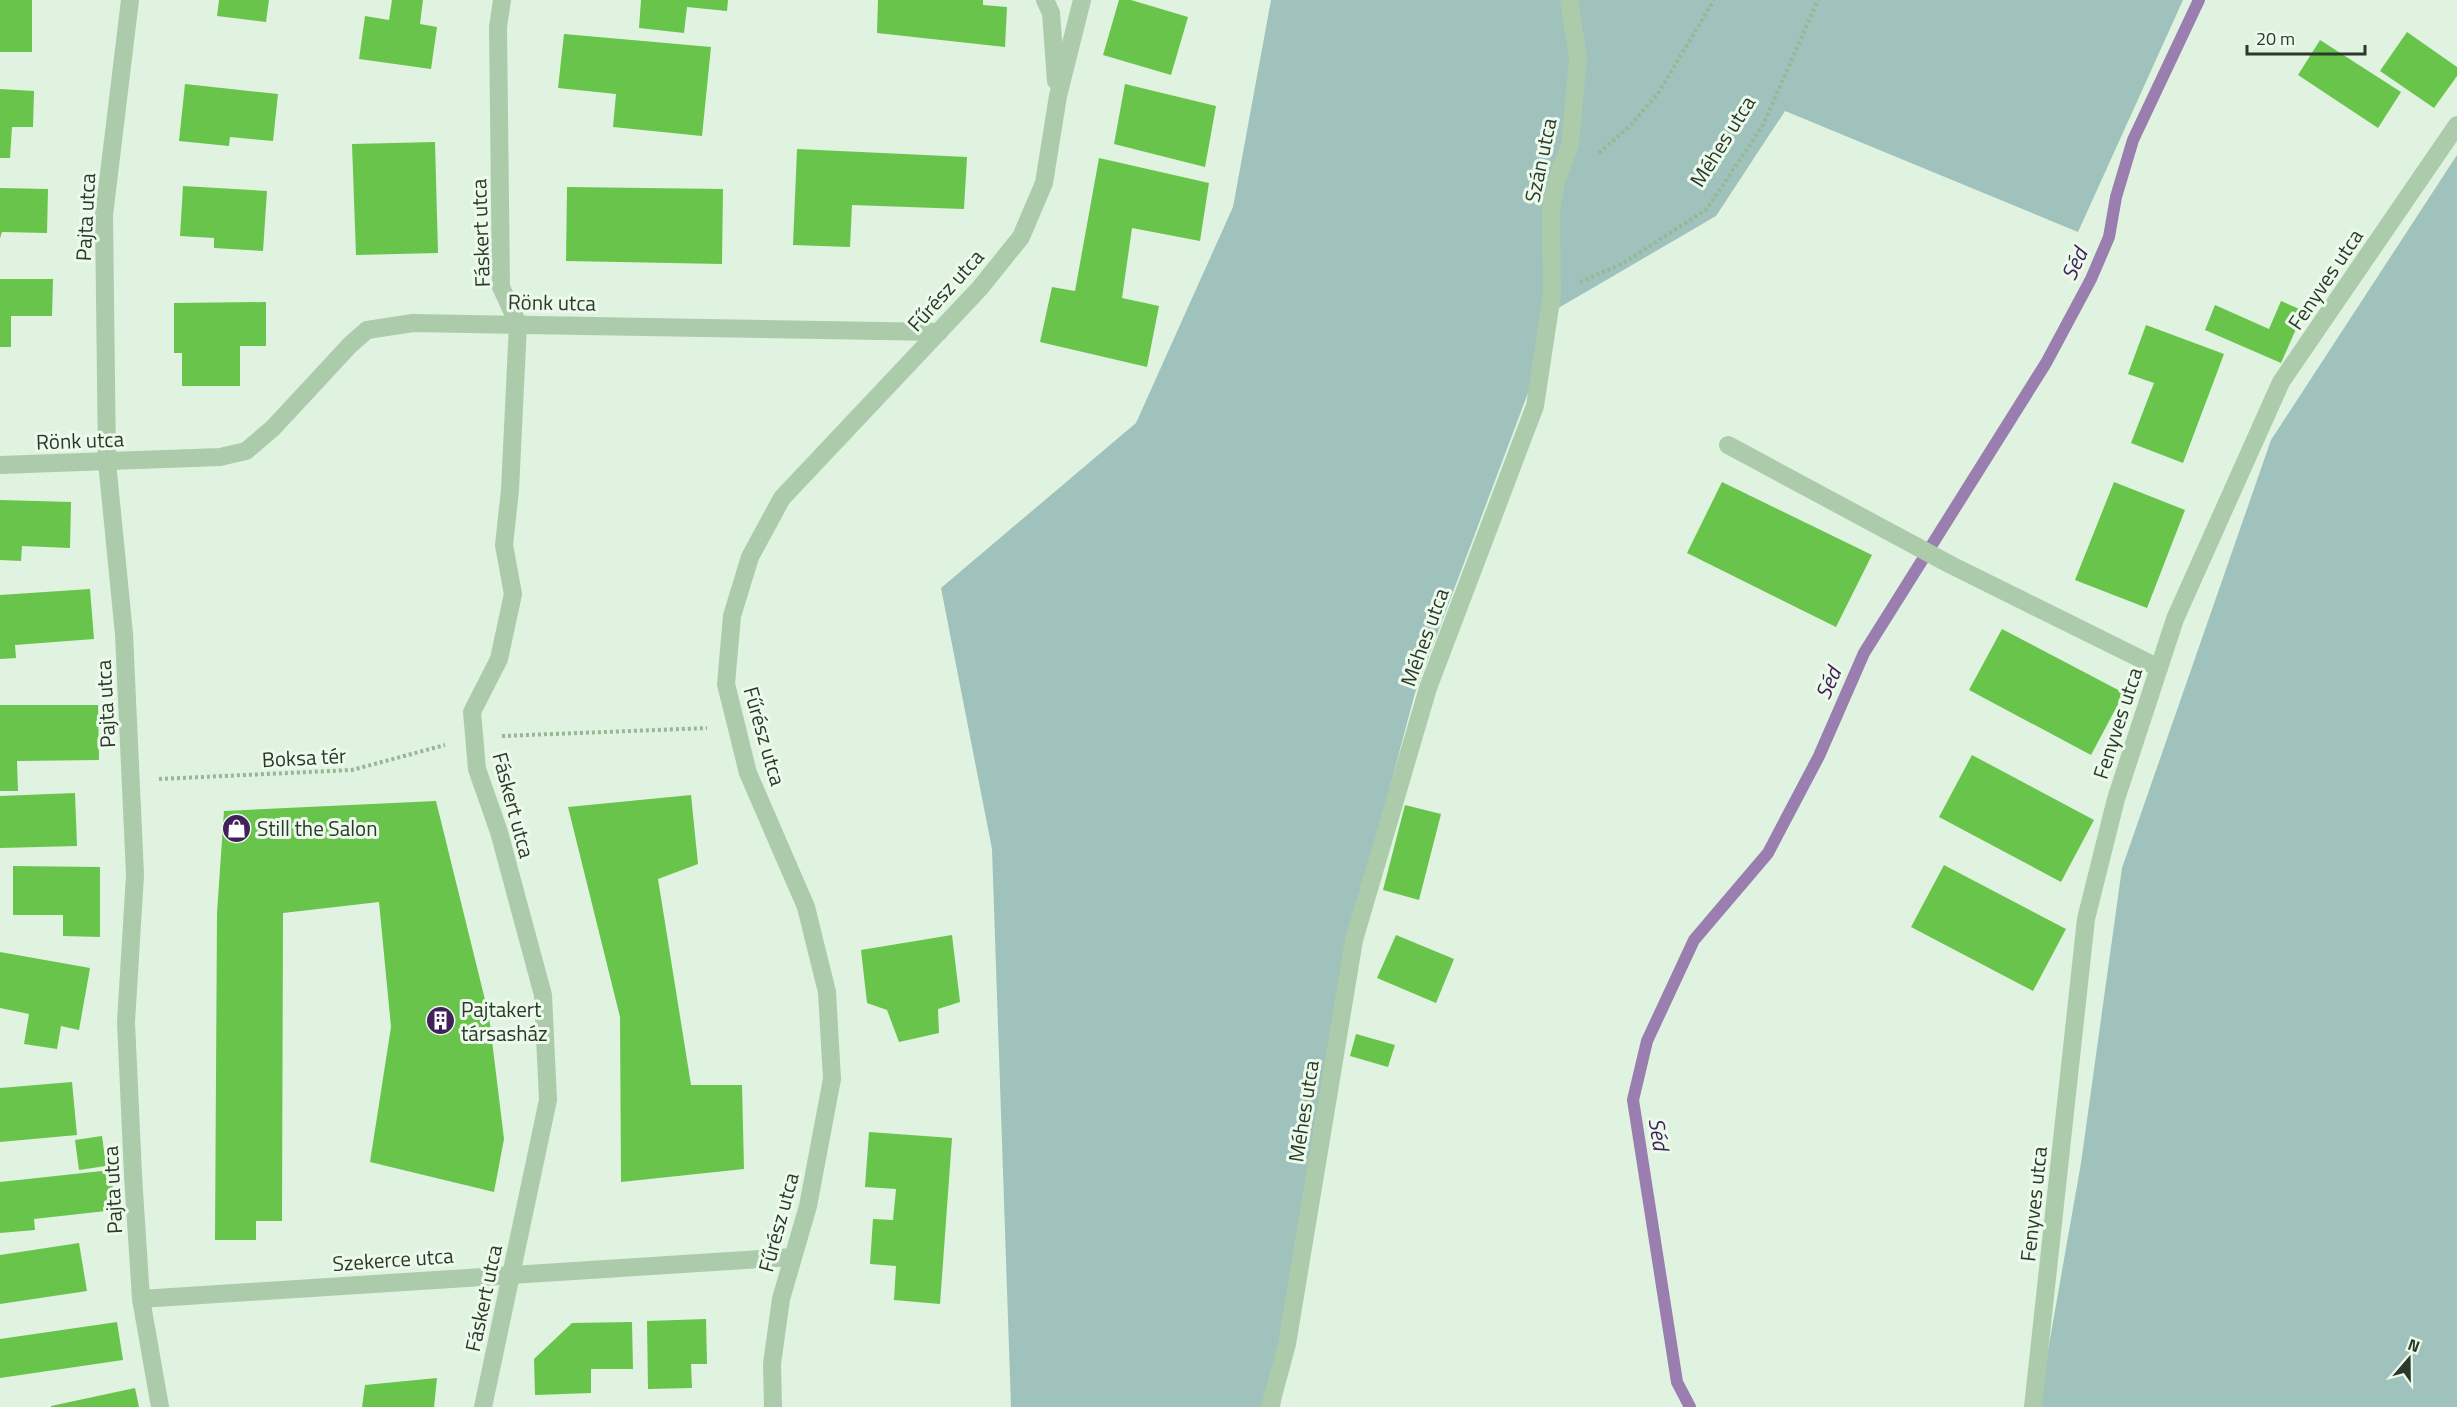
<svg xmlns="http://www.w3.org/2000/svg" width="2457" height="1407" font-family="'Titillium Web',sans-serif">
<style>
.green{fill:#9fc2bd}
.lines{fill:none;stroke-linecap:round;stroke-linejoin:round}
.stream{stroke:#9a7eaf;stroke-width:12}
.building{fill:#68c44b}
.path{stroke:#97b795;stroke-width:4;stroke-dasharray:3 3;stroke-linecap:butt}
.lane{stroke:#abcbab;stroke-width:18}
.street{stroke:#abcbab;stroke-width:18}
.labels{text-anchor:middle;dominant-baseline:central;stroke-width:6;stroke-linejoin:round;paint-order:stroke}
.street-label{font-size:21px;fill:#2c392a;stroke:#ecfaec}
.poi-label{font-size:21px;fill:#2c392a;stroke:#ecfaec;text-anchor:start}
.water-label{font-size:22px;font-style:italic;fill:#42205a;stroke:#ecfaec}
</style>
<rect width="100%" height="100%" fill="#dff3e0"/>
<!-- green -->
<g class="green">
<polygon points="1271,0 2183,0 2078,232 1785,111 1716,216 1543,317 1534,377 1415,693 1346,952 1280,1407 1011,1407 992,849 941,588 1136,423 1233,207"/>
<polygon points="2457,155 2457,1407 2038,1407 2081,1163 2122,868 2271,440"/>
</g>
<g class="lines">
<!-- stream -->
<polyline class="stream" points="1690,1407 1677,1382 1633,1100 1647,1041 1694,940 1768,853 1819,756 1864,653 2046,363 2091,279 2109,237 2116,197 2133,140 2199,0"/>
</g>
<!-- building -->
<g class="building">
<rect x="0" y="0" width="32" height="52"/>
<polygon points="219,0 269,0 266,22 217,16"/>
<polygon points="392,0 423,0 420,24 437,27 431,69 359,59 365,16 389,20"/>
<polygon points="641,0 728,0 727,11 687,7 684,33 639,28"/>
<polygon points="878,0 983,0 983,5 1007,7 1005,47 877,33"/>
<polygon points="1119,0 1131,0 1188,17 1171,75 1103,55"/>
<polygon points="2407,32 2457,67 2457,76 2434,108 2380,71"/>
<polygon points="564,34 711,47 702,136 613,127 616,94 558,88"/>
<polygon points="2320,40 2401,92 2378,128 2298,75"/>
<polygon points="185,84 278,94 273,141 230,137 229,146 179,141"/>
<polygon points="1125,84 1216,106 1205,167 1114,144"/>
<polygon points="0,89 34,91 33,127 12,127 10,158 0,158"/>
<polygon points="435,142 438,253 356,255 352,144"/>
<polygon points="797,149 967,157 964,209 852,205 850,247 793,245"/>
<polygon points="1099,158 1209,183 1200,241 1132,228 1122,298 1159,306 1147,367 1040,342 1052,287 1075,291"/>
<polygon points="183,186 267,191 263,251 214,248 214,238 180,236"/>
<polygon points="567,187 723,189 722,264 566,261"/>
<polygon points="0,188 48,189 47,233 2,232 0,238"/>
<polygon points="0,279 53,279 52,316 11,316 11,347 0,347"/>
<polygon points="2281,301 2304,311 2281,363 2205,330 2215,305 2269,329"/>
<polygon points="266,302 266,346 240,346 240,386 182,386 182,353 174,353 174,303"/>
<polygon points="2146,325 2224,354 2183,463 2131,443 2154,383 2128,374"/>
<polygon points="1722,482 1872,555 1836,627 1687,553"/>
<polygon points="2114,482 2185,510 2147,608 2075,580"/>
<polygon points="0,500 71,502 70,548 22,546 21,561 0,560"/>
<polygon points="90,589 94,639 15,645 16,658 0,659 0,595"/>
<polygon points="2002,629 2124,693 2091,755 1969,690"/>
<polygon points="0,705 98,705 99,760 17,761 18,791 0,791"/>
<polygon points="1972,755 2094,820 2061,882 1939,817"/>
<polygon points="75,793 77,846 0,848 0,796"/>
<polygon points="691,795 698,864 658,879 691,1085 742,1085 744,1169 621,1182 620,1017 568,807"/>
<polygon points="436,801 489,1016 504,1139 494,1192 370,1162 391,1027 379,902 283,913 282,1221 256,1221 256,1240 215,1240 217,913 224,811"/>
<polygon points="1405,805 1441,814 1419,900 1383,890"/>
<polygon points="1944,865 2066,929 2033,991 1911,927"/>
<polygon points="13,866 100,867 100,937 63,936 63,915 13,915"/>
<polygon points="952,935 960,1002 938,1009 939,1033 899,1042 887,1010 867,1003 861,950"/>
<polygon points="1396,935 1454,959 1436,1003 1377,978"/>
<polygon points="0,952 90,968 79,1030 61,1026 57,1049 24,1044 29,1014 0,1008"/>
<polygon points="1356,1034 1395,1045 1388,1067 1350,1056"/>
<polygon points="72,1082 77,1135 0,1142 0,1088"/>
<polygon points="869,1132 952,1138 940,1304 894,1300 896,1266 870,1264 873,1219 893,1220 896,1189 865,1187"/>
<polygon points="102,1136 106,1166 79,1170 75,1140"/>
<polygon points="111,1170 115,1210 34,1219 35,1230 0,1233 0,1182"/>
<polygon points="79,1243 87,1291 0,1304 0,1255"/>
<polygon points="706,1319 707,1364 691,1364 692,1388 648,1389 647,1321"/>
<polygon points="117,1322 123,1360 0,1378 0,1339"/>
<polygon points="632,1322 633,1369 591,1369 591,1393 535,1395 534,1359 572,1323"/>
<polygon points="437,1378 434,1407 362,1407 365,1385"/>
<polygon points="135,1388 139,1407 51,1407 51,1406"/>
</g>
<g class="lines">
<!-- path -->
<g class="path">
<polyline points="1599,153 1631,125 1659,92 1714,0"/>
<polyline points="1580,282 1622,264 1707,209 1763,125 1818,0"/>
<polyline points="502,736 707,728"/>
<polyline points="159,779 352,770 445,745"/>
</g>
<!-- lane -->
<polyline class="lane" points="1728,445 1951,565 2159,668"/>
<!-- street -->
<g class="street">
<polyline points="130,0 104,215 107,462 124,634 135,875 126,1022 133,1175 141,1299 160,1407"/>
<polyline points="1045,0 1051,13 1056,81"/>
<polyline points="0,465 220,457 246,451 273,428 350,345 367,330 413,323 939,332"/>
<polyline points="141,1299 792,1257"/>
<polyline points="483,1407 548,1100 543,995 499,832 477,769 472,712 499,659 513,594 504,545 510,490 518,324 501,287 498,27 502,0"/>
<polyline points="773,1407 772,1364 781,1299 808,1206 832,1079 827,992 806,907 748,773 726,684 732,616 750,557 782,498 980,288 1021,237 1044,183 1058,96 1082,0"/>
<polyline points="1270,1407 1287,1344 1354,940 1428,688 1535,406 1552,294 1551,211 1556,182 1570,145 1578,58 1569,0"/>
<polyline points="2033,1407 2086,919 2116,799 2175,619 2281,382 2457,125"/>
</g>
</g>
<!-- icons -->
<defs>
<symbol id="shop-disc" viewBox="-11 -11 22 22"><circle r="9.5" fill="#42205a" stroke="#ecfaec"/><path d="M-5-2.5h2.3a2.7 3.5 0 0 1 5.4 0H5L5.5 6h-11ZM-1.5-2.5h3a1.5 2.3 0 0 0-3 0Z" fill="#fff"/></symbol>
<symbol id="building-disc" viewBox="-11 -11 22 22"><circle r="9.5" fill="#42205a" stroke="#ecfaec"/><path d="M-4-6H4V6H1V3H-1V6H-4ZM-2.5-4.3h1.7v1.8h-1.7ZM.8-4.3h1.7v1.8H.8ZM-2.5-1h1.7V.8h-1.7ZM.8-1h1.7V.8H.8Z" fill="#fff"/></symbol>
</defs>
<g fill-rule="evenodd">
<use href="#shop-disc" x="220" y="812" width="33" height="33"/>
<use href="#building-disc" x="424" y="1004" width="33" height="33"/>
</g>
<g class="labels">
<!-- street labels -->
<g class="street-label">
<text transform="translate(1722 141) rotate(-58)">Méhes utca</text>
<text transform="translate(1540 160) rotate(-78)">Szán utca</text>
<text transform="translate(85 217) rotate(-87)">Pajta utca</text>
<text transform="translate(480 233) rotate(-92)">Fáskert utca</text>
<text transform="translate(2325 279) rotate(-56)">Fenyves utca</text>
<text transform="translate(945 290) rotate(-48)">Fűrész utca</text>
<text transform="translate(552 302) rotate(1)">Rönk utca</text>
<text transform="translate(80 440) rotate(-2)">Rönk utca</text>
<text transform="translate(1424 637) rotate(-70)">Méhes utca</text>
<text transform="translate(105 704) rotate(-93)">Pajta utca</text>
<text transform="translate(2117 723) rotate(-72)">Fenyves utca</text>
<text transform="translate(765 736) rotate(74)">Fűrész utca</text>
<text transform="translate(304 757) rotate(-3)">Boksa tér</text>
<text transform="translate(514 805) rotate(75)">Fáskert utca</text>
<text transform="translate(1303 1111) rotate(-81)">Méhes utca</text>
<text transform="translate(112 1190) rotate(-93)">Pajta utca</text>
<text transform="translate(2033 1204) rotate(-84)">Fenyves utca</text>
<text transform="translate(778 1222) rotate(-75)">Fűrész utca</text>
<text transform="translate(393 1259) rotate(-4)">Szekerce utca</text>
<text transform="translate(483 1298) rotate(-78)">Fáskert utca</text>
</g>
<!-- poi labels -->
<g class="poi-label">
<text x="257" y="828">Still the Salon</text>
<text x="461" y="1009">Pajtakert<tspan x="461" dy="24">társasház</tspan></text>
</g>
<!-- water labels -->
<g class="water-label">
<text transform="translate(2074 264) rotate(-65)">Séd</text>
<text transform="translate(1828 683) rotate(-66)">Séd</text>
<text transform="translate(1659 1134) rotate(81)">Séd</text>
</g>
</g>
<!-- north arrow -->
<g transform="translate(2409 1359) rotate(20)" stroke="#ecfaec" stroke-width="4.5" paint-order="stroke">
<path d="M0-4.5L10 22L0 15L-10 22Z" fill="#2c392a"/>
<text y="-9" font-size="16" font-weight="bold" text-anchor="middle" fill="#2c392a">N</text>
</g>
<!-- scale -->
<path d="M2247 45v9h118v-9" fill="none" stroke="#2c392a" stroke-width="3"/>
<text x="2256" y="45" font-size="18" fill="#2c392a" stroke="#ecfaec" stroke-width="4.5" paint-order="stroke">20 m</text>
</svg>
